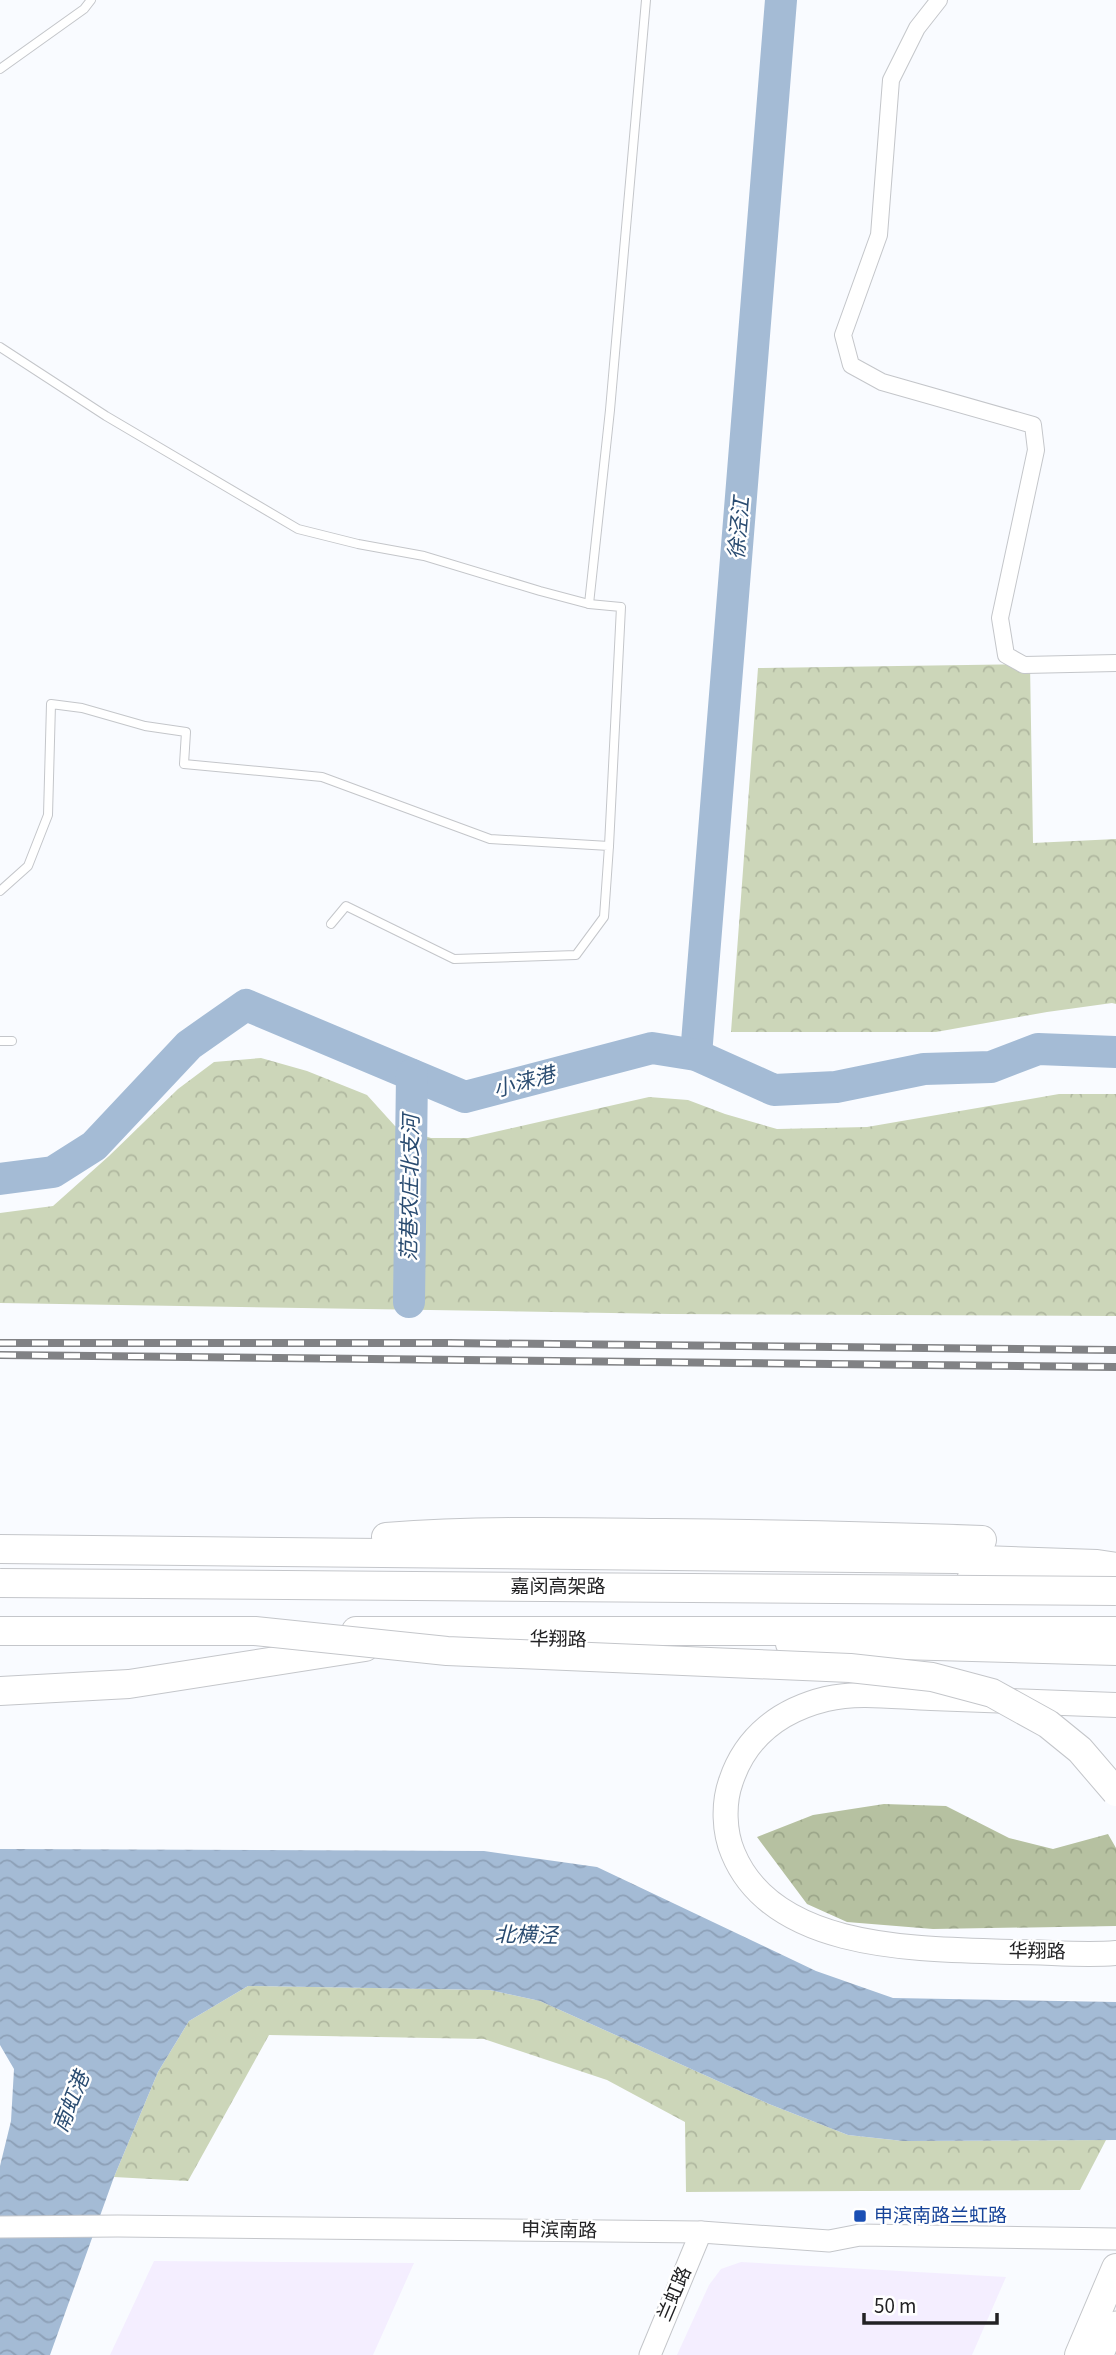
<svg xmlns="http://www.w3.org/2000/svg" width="1116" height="2355" font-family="'Source Sans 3','Noto Sans SC',sans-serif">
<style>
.commercial{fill:#f4eeff}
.forest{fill:url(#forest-crowns)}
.park{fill:url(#park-crowns)}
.water{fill:url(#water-waves)}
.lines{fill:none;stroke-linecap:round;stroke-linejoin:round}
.river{stroke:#a4bbd5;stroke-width:32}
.lane-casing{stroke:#c4c6ca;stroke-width:10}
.street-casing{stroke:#c4c6ca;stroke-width:18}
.secondary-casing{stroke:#c4c6ca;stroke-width:23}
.primary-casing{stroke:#c4c6ca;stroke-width:26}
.highway-casing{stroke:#c4c6ca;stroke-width:30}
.lane{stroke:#fff;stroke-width:8}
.street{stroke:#fff;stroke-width:16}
.secondary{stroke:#fff;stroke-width:21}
.primary{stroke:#fff;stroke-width:24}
.highway{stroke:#fff;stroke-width:28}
.rail-casing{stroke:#818285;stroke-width:8}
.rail{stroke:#fff;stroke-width:5;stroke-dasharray:16;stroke-linecap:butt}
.highway-bridge-casing{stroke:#c4c6ca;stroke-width:30;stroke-linecap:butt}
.highway-bridge{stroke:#fff;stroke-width:28}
.transit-dot{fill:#1a4fb4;stroke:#fff;stroke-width:2.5}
.labels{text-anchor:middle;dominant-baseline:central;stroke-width:5;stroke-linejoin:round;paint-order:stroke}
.street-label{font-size:19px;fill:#222224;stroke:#fff}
.transit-label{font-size:19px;fill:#164399;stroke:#fff;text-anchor:start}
.water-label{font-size:21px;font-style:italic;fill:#2a4c71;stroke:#fff}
</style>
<defs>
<pattern id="forest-crowns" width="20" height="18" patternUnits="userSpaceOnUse" patternTransform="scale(1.75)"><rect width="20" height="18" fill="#b6c1a1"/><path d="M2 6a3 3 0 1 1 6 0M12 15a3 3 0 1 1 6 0" fill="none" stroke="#9ca68a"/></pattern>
<pattern id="park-crowns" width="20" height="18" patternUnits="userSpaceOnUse" patternTransform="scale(1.75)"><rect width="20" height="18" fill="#ccd6b9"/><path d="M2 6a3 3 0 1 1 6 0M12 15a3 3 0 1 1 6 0" fill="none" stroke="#afb79f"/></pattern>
<pattern id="water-waves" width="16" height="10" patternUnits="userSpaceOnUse" patternTransform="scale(1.75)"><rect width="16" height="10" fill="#a4bbd5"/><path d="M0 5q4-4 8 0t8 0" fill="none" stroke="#8da0b7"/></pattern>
</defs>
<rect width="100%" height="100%" fill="#f9fbff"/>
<!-- commercial -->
<g class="commercial">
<polygon points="154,2261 414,2263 373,2355 110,2355"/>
<polygon points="741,2262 1006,2277 972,2355 677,2355 709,2285 721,2269"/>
</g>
<!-- forest -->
<polygon class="forest" points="884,1804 946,1806 1009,1838 1053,1849 1108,1834 1116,1848 1116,1926 933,1929 847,1922 807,1904 757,1837 813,1815"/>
<!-- park -->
<g class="park">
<polygon points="1030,664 1033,843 1116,839 1116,1004 1112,1003 1047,1012 936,1032 731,1032 758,668"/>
<polygon points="261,1058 307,1071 367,1095 395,1126 431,1138 468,1138 649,1097 688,1100 725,1114 777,1129 867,1127 1059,1094 1116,1094 1116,1316 670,1314 0,1303 0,1213 53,1206 109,1156 178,1089 214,1062"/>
<polygon points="248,1986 490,1990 540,2001 769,2104 848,2135 903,2141 1106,2140 1080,2190 686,2192 685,2122 607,2080 484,2039 269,2035 188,2181 114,2177 158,2072 189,2021"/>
</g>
<!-- water -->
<polygon class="water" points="0,1849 484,1851 597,1867 816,1971 893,1998 1116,2002 1116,2140 903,2141 848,2135 769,2104 540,2001 490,1990 248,1986 189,2021 158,2072 114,2177 50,2355 0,2355 0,2166 11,2121 14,2069 0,2045"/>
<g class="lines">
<!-- river -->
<g class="river">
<polyline points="696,1055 781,0"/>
<polyline points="0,1179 53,1172 94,1146 189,1045 246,1005 465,1097 652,1048 696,1055 774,1090 836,1087 924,1069 991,1067 1038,1049 1116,1052"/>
<polyline points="409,1302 412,1075"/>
</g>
<defs>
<g id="lane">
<polyline points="0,69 84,9 91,0"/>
<polyline points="0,347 106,416 298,529 358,544 424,556 540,591 589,604 621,607 609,846"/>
<polyline points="589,604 610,410 646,0"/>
<polyline points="0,891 28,866 48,815 51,704 82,708 145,726 186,732 184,764 322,777 490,839 609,846 604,917 576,955 454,959 346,906 331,924"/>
<polyline points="0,1041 12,1041"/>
</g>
<polyline id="street" points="939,0 917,28 891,80 879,235 843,335 851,365 882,382 1033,425 1036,450 1000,618 1006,655 1024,665 1116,663"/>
<g id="secondary">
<polyline points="0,2227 118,2226 701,2232 829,2241 860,2235 1116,2239"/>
<polyline points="650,2355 701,2232"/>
<polyline points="1103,2355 1116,2322"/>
</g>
<g id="primary">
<polyline points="970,1577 1066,1576"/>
<polyline points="788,1644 1116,1653"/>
<path d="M 1116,1705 C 1054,1703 993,1700 931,1698 C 897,1697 859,1691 826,1699 C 781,1710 746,1736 731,1781 C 723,1803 724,1832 733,1853 C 774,1953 925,1949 1016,1952 C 1049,1952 1083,1956 1116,1953"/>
</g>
<g id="highway">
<path d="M 386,1537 C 478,1530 570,1532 663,1533 C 769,1534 876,1536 982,1540"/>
<polyline points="0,1549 955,1559 1097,1564 1116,1567"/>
<polyline points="356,1631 1116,1631"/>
<polyline points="0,1691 129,1684 365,1647"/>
<polyline points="1079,2355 1116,2268"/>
</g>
</defs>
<!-- lane casing -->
<use href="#lane" class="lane-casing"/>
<!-- street casing -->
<use href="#street" class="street-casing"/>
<!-- secondary casing -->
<use href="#secondary" class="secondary-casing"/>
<!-- primary casing -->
<use href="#primary" class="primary-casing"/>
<!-- highway casing -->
<use href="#highway" class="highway-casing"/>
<!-- lane -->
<use href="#lane" class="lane"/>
<!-- street -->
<use href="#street" class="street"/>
<!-- secondary -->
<use href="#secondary" class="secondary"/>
<!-- primary -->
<use href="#primary" class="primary"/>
<!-- highway -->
<use href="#highway" class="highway"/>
<defs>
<g id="rail">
<polyline points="0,1343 449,1343 1116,1350"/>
<polyline points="0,1355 1116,1367"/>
</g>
</defs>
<!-- rail casing -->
<use href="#rail" class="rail-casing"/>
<!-- rail -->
<use href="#rail" class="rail"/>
<defs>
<g id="highway-bridge">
<polyline points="0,1583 1116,1591"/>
<polyline points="0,1631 255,1631 447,1651 850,1668 932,1677 992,1693 1048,1724 1080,1750 1116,1792"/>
</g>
</defs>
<!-- highway-bridge casing -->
<use href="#highway-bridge" class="highway-bridge-casing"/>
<!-- highway-bridge -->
<use href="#highway-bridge" class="highway-bridge"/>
</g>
<!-- markers -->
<rect class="transit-dot" x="853" y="2209" width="14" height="14" rx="3.5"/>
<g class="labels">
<!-- street labels -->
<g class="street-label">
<text x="558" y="1587">嘉闵高架路</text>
<text transform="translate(558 1640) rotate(1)">华翔路</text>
<text transform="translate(1037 1952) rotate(1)">华翔路</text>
<text transform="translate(559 2231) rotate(1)">申滨南路</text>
<text transform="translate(675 2294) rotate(-67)">兰虹路</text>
</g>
<!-- transit labels -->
<g class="transit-label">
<text x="874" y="2216">申滨南路兰虹路</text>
</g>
<!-- water labels -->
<g class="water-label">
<text transform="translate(739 528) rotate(-85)">徐泾江</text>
<text transform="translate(524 1082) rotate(-15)">小涞港</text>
<text transform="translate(410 1188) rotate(-89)">范巷农庄北支河</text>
<text transform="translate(526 1935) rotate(1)">北横泾</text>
<text transform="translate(71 2102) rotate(-68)">南虹港</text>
</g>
</g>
<!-- scale -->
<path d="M864 2313v10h133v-10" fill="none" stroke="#222224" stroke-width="3.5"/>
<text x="874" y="2313" font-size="21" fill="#222224" stroke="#ffffff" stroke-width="5" paint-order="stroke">50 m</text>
</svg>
